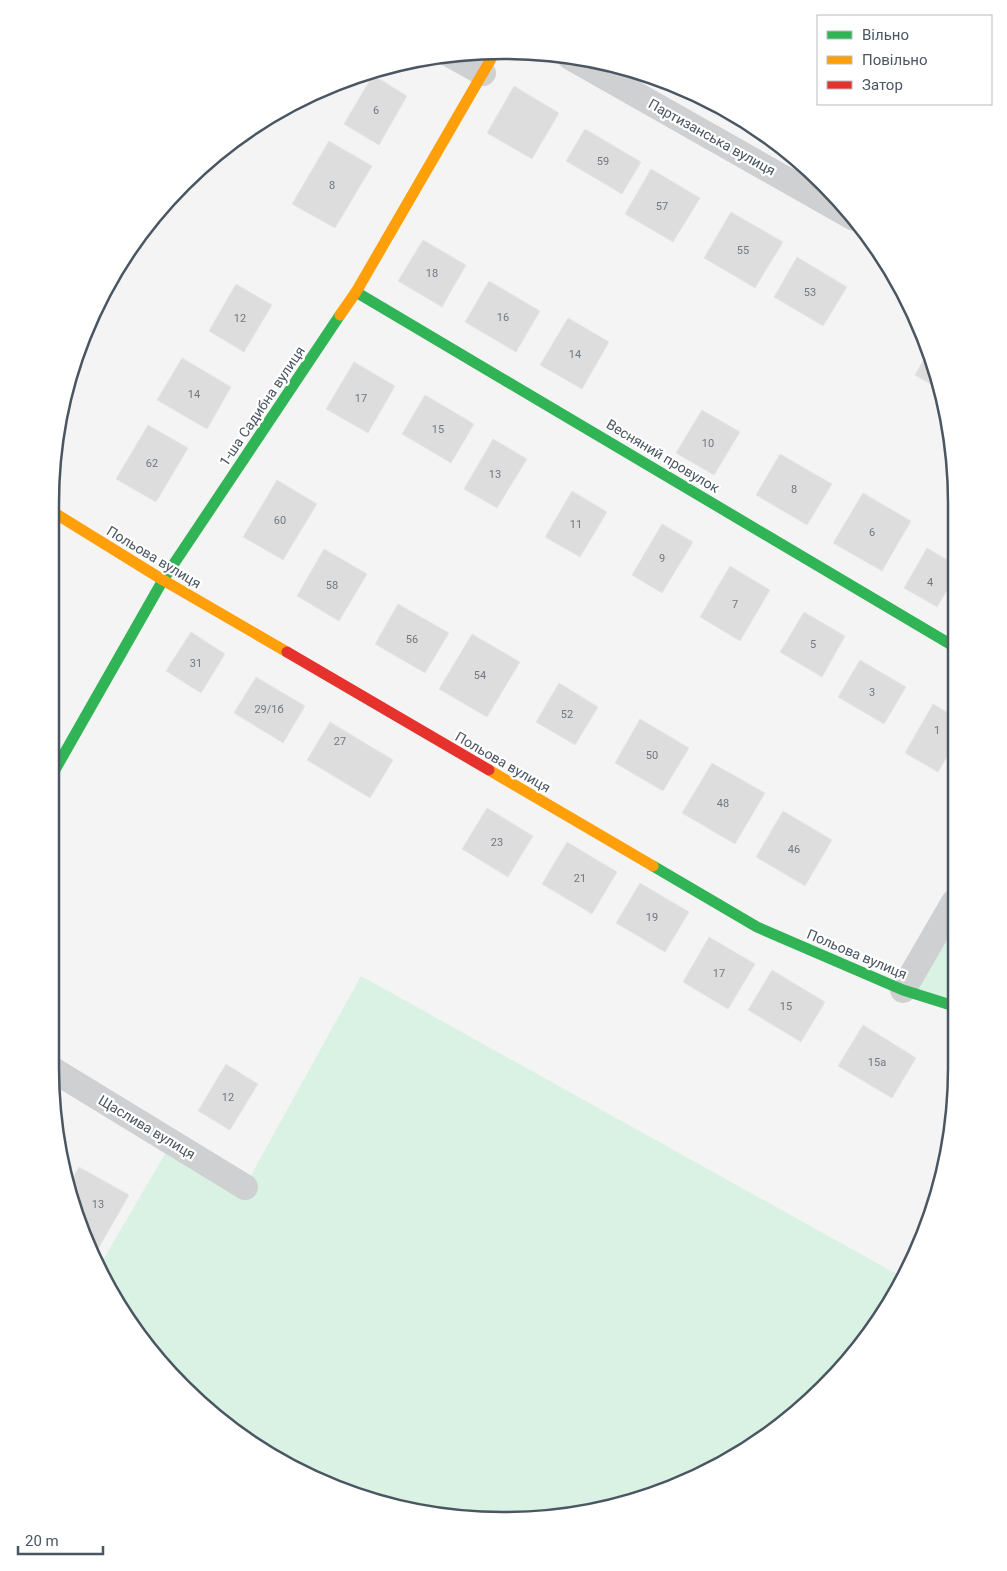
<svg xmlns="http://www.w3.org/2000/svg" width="1007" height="1571" font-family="Roboto,sans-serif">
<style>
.green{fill:#d9f2e3}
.building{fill:#ddddde;stroke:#e5e6e7}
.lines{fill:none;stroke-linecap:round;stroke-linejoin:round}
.street{stroke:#ced0d2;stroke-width:26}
.fast{stroke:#30b455;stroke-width:11}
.slow{stroke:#ff9f0a;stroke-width:11}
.jam{stroke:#e5322d;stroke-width:11}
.labels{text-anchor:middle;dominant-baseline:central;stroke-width:4.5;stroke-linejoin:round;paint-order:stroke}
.number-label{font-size:11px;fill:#707881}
.street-label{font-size:14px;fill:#4a5661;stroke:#fff}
.rim{fill:none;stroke:#4a5661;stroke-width:2.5}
</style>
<rect width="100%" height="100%" fill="#f4f4f4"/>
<!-- green -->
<g class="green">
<polygon points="954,902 954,1006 903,990"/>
<polygon points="361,976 902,1277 863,1344 755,1445 621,1505 474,1520 357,1497 228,1427 127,1320 100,1265 172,1142 245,1186"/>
</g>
<!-- building -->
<g class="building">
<polygon points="373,75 407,96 379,145 344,124"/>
<polygon points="514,86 559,113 532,159 487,133"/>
<polygon points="585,129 641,162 622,194 566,161"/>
<polygon points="329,141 372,166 335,228 292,204"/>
<polygon points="651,169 700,198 673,242 625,214"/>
<polygon points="731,212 783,242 755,288 704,258"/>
<polygon points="423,240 466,265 442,307 398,281"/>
<polygon points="797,257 847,287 823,326 774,297"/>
<polygon points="489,281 540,311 516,352 465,322"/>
<polygon points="236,284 272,305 244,352 209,331"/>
<polygon points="568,318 609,342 582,389 540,365"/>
<polygon points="929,350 933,358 939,389 915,375"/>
<polygon points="182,358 231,387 207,429 157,400"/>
<polygon points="354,362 395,386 368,433 326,409"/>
<polygon points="425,395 474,424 451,463 402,434"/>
<polygon points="702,410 740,432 714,475 676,453"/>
<polygon points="148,425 188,448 156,502 116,479"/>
<polygon points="493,439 527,459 497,508 464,489"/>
<polygon points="780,454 832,484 807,525 756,495"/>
<polygon points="277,480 317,504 283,560 243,537"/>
<polygon points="572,491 607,512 580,557 545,537"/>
<polygon points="863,493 911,521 882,571 833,543"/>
<polygon points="662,524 693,542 662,593 632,575"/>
<polygon points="927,548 956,565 956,576 937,607 904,588"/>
<polygon points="324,549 367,574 339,621 297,596"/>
<polygon points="730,566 770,590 740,641 700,617"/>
<polygon points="398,604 449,633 425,673 375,644"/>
<polygon points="804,612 845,636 822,677 780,652"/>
<polygon points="191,632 225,654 201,693 166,671"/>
<polygon points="472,634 520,662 487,717 439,689"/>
<polygon points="860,660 906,687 884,724 838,697"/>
<polygon points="256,677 305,706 283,743 234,713"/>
<polygon points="559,683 598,707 575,745 536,722"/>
<polygon points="933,704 955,717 955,743 938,772 905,753"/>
<polygon points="640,719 689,748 663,791 615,763"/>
<polygon points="330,722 393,760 370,798 307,760"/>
<polygon points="712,763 765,793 735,844 682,813"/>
<polygon points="487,808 533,836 508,877 462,849"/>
<polygon points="783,811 832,840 805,886 756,857"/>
<polygon points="567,842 617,872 592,914 542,884"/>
<polygon points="640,883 689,912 665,952 616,923"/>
<polygon points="709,937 755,964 728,1009 683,982"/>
<polygon points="772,970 825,1002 801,1042 748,1010"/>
<polygon points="863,1025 916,1058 892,1098 838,1066"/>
<polygon points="226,1064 258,1084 230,1130 198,1111"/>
<polygon points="79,1167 129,1195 98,1249 90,1245 74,1213 69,1185"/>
</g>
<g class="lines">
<!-- street -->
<g class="street">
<polyline points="449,54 483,73"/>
<polyline points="570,57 854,218"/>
<polyline points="903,990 954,902"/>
<polyline points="50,1068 245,1187"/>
</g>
<!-- fast -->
<g class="fast">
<polyline points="356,292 955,647"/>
<polyline points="52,775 163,580 340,315"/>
<polyline points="653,866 757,927 903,990 954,1006"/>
</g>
<!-- slow -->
<g class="slow">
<polyline points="340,315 356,292 495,52"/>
<polyline points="53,512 163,580 287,652"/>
<polyline points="489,770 653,866"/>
</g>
<!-- jam -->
<polyline class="jam" points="287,652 489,770"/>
</g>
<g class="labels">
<!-- number labels -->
<g class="number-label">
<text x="376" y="110">6</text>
<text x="603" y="161">59</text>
<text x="332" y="185">8</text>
<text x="662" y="206">57</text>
<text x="743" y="250">55</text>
<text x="432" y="273">18</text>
<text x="810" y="292">53</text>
<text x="503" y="317">16</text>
<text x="240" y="318">12</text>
<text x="575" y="354">14</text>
<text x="194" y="394">14</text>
<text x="361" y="398">17</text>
<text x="438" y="429">15</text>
<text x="708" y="443">10</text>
<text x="152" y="463">62</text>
<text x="495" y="474">13</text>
<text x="794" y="489">8</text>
<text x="280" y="520">60</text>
<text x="576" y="524">11</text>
<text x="872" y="532">6</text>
<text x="662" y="558">9</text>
<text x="930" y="582">4</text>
<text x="332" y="585">58</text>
<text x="735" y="604">7</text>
<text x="412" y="639">56</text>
<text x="813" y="644">5</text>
<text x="196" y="663">31</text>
<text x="480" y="675">54</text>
<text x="872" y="692">3</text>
<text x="269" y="709">29/1б</text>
<text x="567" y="714">52</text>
<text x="937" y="730">1</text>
<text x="340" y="741">27</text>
<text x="652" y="755">50</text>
<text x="723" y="803">48</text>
<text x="497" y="842">23</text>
<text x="794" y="849">46</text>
<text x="580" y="878">21</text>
<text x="652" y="917">19</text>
<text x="719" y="973">17</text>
<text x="786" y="1006">15</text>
<text x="877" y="1062">15а</text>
<text x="228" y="1097">12</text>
<text x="98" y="1204">13</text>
</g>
<!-- street labels -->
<g class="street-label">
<text transform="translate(712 137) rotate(29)">Партизанська вулиця</text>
<text transform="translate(262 406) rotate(-56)">1-ша Садибна вулиця</text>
<text transform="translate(663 456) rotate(31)">Весняний провулок</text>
<text transform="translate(154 557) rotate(31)">Польова вулиця</text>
<text transform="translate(503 762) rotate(30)">Польова вулиця</text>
<text transform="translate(857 954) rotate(23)">Польова вулиця</text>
<text transform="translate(147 1127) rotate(31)">Щаслива вулиця</text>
</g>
</g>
<!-- crop -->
<path d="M0 0H1007V1571H0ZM503 59H504A444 444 0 0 1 948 503V1068A444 444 0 0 1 504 1512H503A444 444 0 0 1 59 1068V503A444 444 0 0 1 503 59Z" fill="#fff" fill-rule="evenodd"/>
<path class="rim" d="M503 59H504A444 444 0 0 1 948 503V1068A444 444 0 0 1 504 1512H503A444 444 0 0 1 59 1068V503A444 444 0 0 1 503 59Z"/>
<!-- legend -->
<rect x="817" y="15" width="175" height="90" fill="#ffffff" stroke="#b7bbc0"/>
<rect x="827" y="31" width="25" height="8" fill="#30b455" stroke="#b7bbc0"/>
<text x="862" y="40" font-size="15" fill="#4a5661">Вільно</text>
<rect x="827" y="56" width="25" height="8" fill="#ff9f0a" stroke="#b7bbc0"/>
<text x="862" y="65" font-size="15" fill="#4a5661">Повільно</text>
<rect x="827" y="81" width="25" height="8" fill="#e5322d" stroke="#b7bbc0"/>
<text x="862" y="90" font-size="15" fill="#4a5661">Затор</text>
<!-- scale -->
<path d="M18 1546v8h85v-8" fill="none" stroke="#4a5661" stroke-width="2.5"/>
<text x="25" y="1546" font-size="15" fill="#4a5661" stroke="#ffffff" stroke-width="4" paint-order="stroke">20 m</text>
</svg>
